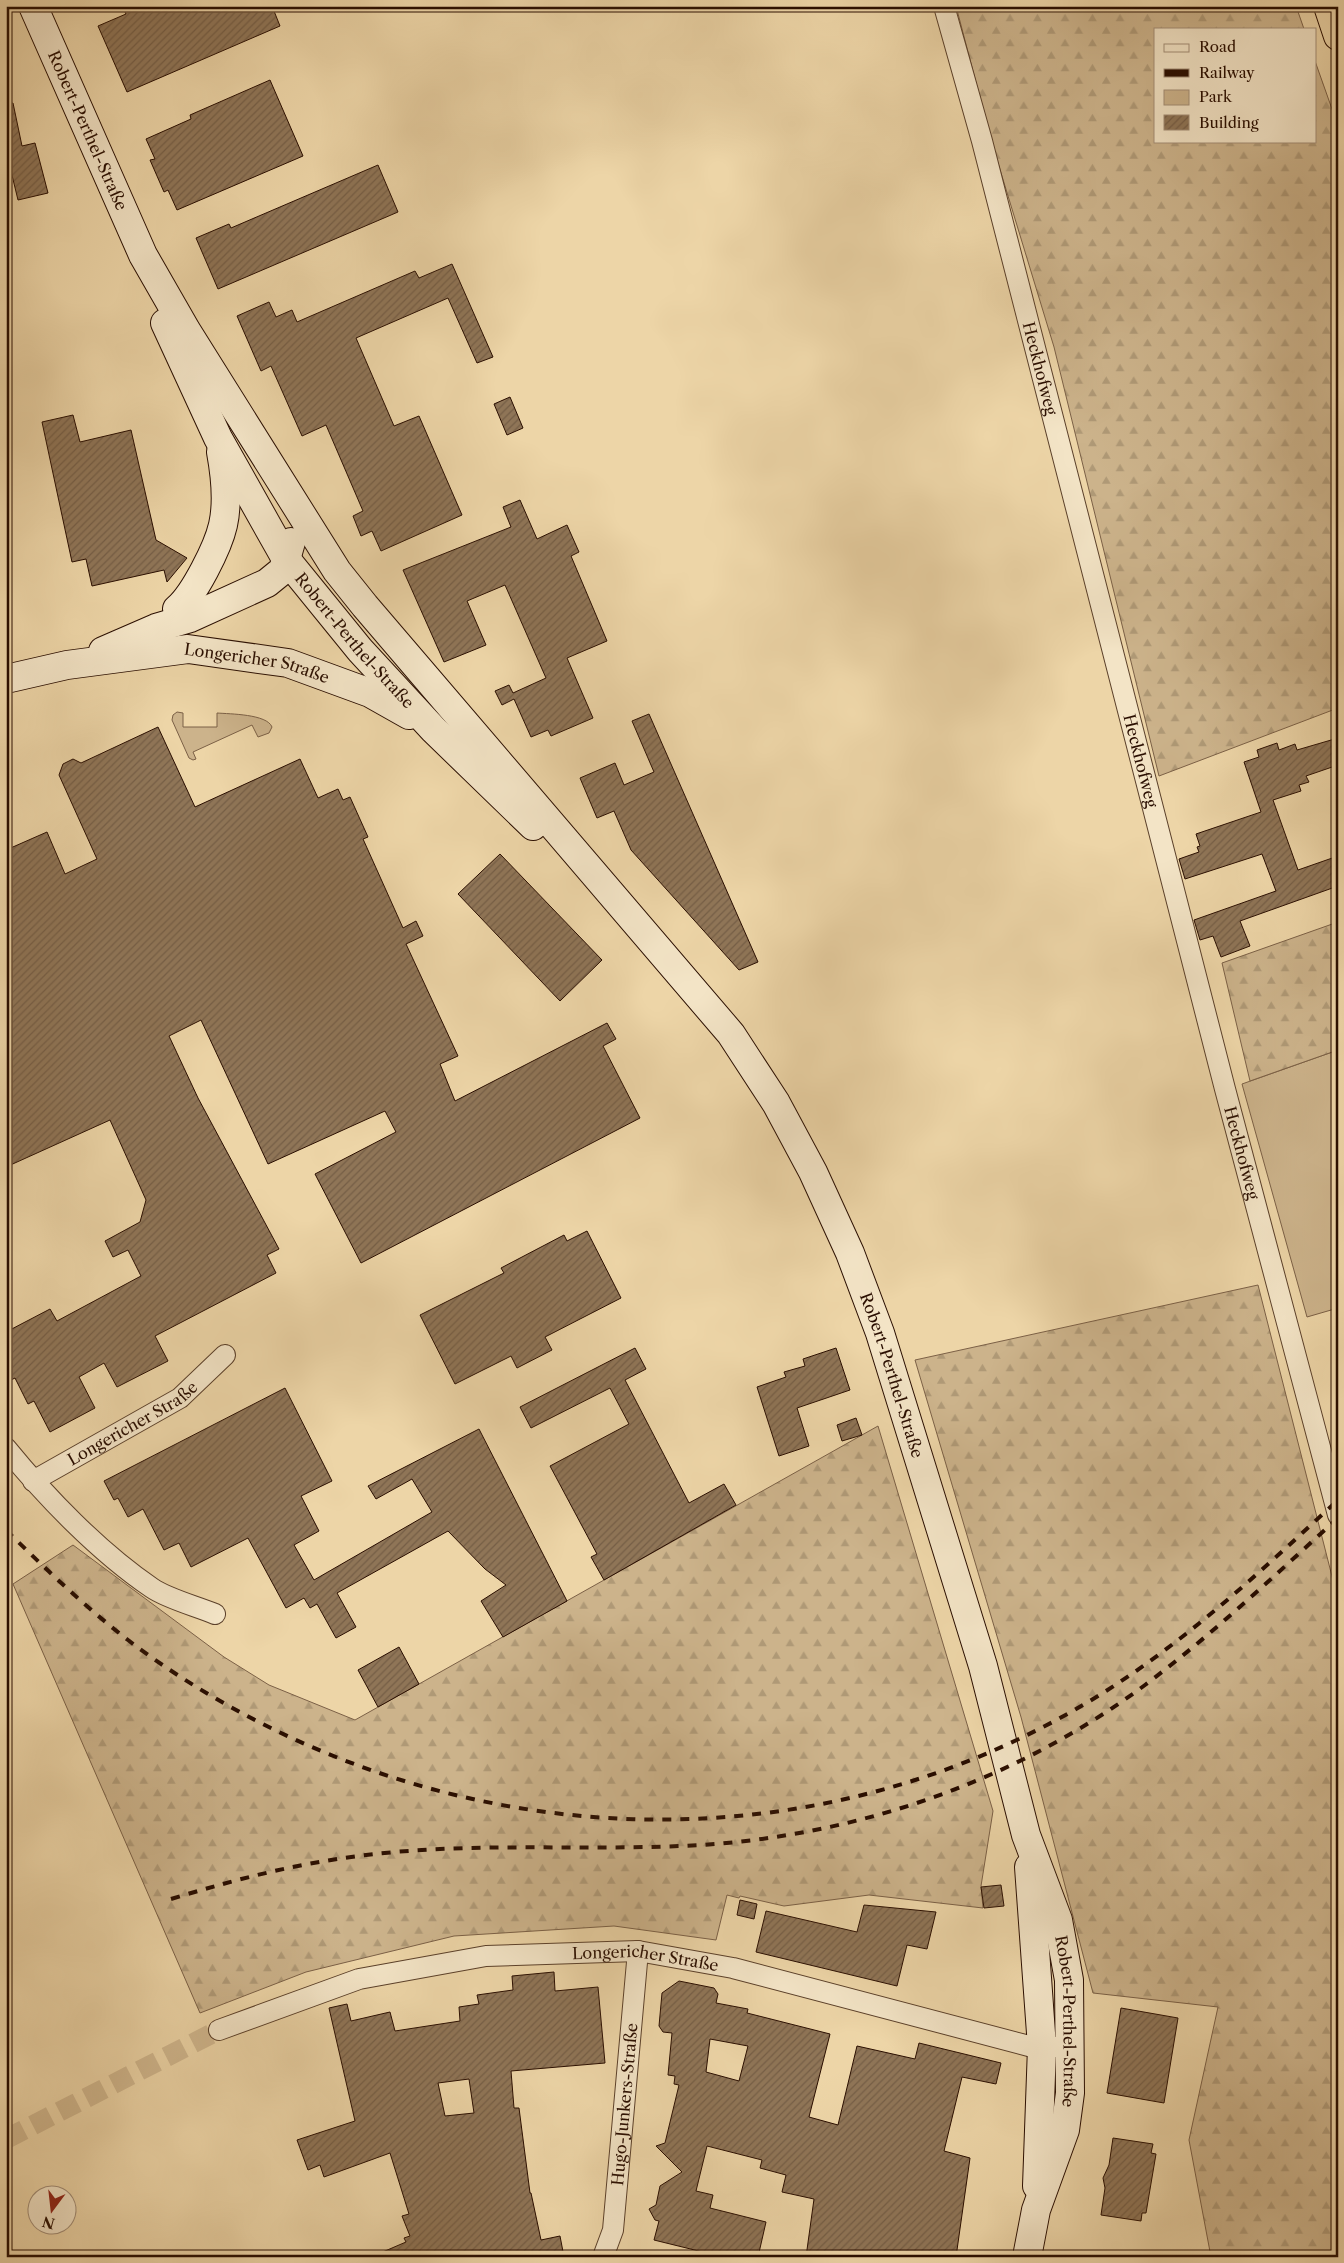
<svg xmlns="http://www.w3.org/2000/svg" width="1344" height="2263" font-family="'Libre Caslon Text',serif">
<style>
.green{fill:#ccb38b;stroke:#7b6046}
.forest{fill:url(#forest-firs);stroke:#7b6046}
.building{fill:url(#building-hatch);stroke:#2a0e00;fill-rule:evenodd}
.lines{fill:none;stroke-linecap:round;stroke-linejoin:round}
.street-tunnel{stroke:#d0b78e;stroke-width:20;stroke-dasharray:20 10;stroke-linecap:butt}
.street-casing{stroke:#5b402a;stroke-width:22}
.secondary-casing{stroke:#2a0e00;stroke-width:30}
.highway-casing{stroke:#2a0e00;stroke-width:30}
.street{stroke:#f3e4c6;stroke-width:20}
.secondary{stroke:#f3e4c6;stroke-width:28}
.highway{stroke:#edd5a7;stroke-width:28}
.rail{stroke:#2a0e00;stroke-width:4;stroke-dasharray:9 9;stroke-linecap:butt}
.labels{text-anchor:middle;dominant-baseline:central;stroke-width:4;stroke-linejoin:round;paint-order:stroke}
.street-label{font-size:16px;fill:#2a0e00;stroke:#f3e4c6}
</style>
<defs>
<pattern id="forest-firs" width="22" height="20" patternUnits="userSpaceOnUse" patternTransform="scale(1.25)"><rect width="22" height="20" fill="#ccb38b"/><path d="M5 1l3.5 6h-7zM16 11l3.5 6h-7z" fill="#af9976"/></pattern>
<pattern id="building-hatch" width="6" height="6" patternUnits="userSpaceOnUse" patternTransform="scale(1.25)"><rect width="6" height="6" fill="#8f7557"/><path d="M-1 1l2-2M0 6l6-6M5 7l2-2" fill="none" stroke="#755e46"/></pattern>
</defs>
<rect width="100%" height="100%" fill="#edd5a7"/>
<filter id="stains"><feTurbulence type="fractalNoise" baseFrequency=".004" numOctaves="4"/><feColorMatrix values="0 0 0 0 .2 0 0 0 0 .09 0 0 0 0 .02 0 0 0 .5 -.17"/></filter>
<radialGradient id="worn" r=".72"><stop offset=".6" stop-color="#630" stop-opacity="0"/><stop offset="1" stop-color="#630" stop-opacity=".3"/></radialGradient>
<!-- green -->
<g class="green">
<path d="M 177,712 L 183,713 L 183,727 L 217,727 L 217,713 C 230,714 267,714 272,727 L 269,733 L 258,737 L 252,725 L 193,752 L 196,759 L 193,760 L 189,758 L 172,720 L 173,715 Z"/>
<polygon points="1338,1050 1338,1308 1307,1317 1242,1084"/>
</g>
<!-- forest -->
<g class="forest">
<polygon points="956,6 1296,6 1304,29 1155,29 1155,141 1315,141 1315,61 1338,126 1338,708 1159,776 1054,347 991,140"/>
<polygon points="1338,922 1338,1050 1250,1081 1222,963"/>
<polygon points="1258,1285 1338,1600 1338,2257 1211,2257 1189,2140 1218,2007 1093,1993 1021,1717 915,1360"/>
<polygon points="878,1426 993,1811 981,1886 983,1908 869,1895 784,1906 740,1896 739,1898 727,1895 716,1940 614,1926 454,1936 306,1972 200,2013 13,1584 73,1545 224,1657 269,1685 355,1720"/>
</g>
<!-- building -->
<g class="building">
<polygon points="122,6 272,6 280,26 127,92 98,26 126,14"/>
<polygon points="270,80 303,156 177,210 168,190 164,192 150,160 155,159 146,139 191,119 190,115"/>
<polygon points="13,103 22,146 35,143 48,193 18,200 10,167 6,168 6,104"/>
<polygon points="378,165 398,212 218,289 196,238 229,224 231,228"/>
<polygon points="452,264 493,357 477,363 448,298 356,338 394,426 419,416 462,515 381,551 372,531 361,536 353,516 363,511 326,425 302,436 271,366 261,371 237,316 269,302 276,317 292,310 297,322 415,271 419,278"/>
<polygon points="510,397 523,428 507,435 494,404"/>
<polygon points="73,415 80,442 131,430 156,540 187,558 167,582 164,570 92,586 86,559 72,562 42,422"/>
<polygon points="520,500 537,539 567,525 579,552 571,556 607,641 567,658 593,718 551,736 548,730 531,737 514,699 502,705 495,691 509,685 513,693 546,678 505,585 467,601 486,645 444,662 403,570 511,527 503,507"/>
<polygon points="649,714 758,962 739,970 631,850 614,811 597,818 580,778 615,763 624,785 654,772 632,721"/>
<polygon points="158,727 195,807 300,759 318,798 338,789 343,800 350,797 368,837 363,839 403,928 416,921 423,936 406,944 458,1056 440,1064 455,1101 607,1023 616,1039 603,1046 640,1118 361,1263 315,1174 396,1132 385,1111 268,1164 201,1020 169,1036 198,1098 279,1249 267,1255 276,1273 155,1336 168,1361 117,1387 104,1363 79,1377 95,1408 50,1432 34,1401 28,1404 15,1378 11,1380 6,1371 6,1332 50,1309 57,1321 141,1276 128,1250 113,1257 105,1241 140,1222 146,1200 110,1120 6,1167 6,850 47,832 65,874 97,859 59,775 63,764 73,759 81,763"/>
<polygon points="1338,738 1338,765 1306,776 1309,782 1299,785 1301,791 1273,800 1298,870 1338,856 1338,886 1240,921 1250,946 1221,957 1213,936 1200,940 1194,920 1276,891 1262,854 1185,879 1179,859 1199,852 1197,847 1200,846 1196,834 1261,812 1244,762 1259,757 1257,750 1277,743 1279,750 1295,744 1297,750"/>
<polygon points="500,854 602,960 560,1001 458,894"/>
<polygon points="587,1231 621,1298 545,1337 552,1350 517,1368 511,1356 455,1384 420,1315 504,1273 501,1268 564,1235 567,1241"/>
<polygon points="635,1348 646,1369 625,1380 689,1503 724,1484 736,1505 604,1580 591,1557 597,1554 550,1466 629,1424 610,1388 531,1428 520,1407"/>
<polygon points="836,1348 850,1390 797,1408 809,1446 779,1456 757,1387 786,1377 784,1372 805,1366 803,1359"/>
<polygon points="285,1388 332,1481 301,1496 319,1531 294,1545 314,1580 432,1512 412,1479 376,1499 368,1486 479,1429 567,1601 503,1637 481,1601 506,1585 485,1569 448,1531 337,1593 356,1627 336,1638 317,1604 310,1608 304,1598 286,1608 248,1538 191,1567 179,1543 164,1550 143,1509 128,1517 118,1498 114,1500 104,1481"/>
<polygon points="856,1418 862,1435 842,1441 837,1425"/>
<polygon points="399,1647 419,1684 378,1707 358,1670"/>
<polygon points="1001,1885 1004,1906 984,1908 981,1887"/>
<polygon points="740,1900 757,1904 754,1919 737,1915"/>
<polygon points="864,1905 936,1912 927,1949 907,1945 897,1986 756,1952 766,1911 857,1932"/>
<path d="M 554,1972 L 555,1991 L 598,1987 L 605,2063 L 511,2071 L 514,2108 L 519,2108 L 530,2193 L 531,2193 L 541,2240 L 560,2236 L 564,2257 L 371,2257 L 406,2242 L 404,2238 L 410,2236 L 402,2216 L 409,2214 L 390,2153 L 324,2177 L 320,2165 L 308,2170 L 297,2140 L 355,2121 L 329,2008 L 347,2004 L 351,2021 L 390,2012 L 395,2031 L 460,2021 L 459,2007 L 479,2004 L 477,1995 L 513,1990 L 512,1976 ZM 469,2079 L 474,2113 L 445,2116 L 438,2083 Z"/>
<path d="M 679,1981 L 714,1988 L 718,1994 L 716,2003 L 748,2009 L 747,2013 L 830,2034 L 809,2117 L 838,2125 L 857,2046 L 915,2059 L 919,2043 L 1001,2063 L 996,2084 L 962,2077 L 944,2151 L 970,2158 L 956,2257 L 806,2257 L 814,2199 L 782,2192 L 786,2175 L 760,2168 L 762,2160 L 707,2146 L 696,2191 L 713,2195 L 710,2208 L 766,2222 L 758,2257 L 723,2257 L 654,2240 L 659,2221 L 655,2220 L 649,2209 L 656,2205 L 660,2186 L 682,2172 L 656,2146 L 665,2143 L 679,2085 L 674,2084 L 675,2076 L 668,2075 L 672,2033 L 663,2032 L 659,2026 L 662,1993 ZM 710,2039 L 748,2046 L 739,2081 L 706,2072 Z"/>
<polygon points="1121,2008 1178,2018 1164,2103 1107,2093"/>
<polygon points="1113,2138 1153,2144 1151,2153 1156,2154 1146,2213 1142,2213 1141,2221 1101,2215 1105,2188 1103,2178 1109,2165"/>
</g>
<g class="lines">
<!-- street-tunnel -->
<polyline class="street-tunnel" points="6,2139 219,2030"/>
<defs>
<g id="street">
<path id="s1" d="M 944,6 L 982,141 L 1225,1089 L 1338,1515"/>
<path d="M 6,1448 C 46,1497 99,1552 152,1588 C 168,1599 196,1606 215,1614"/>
<path id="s2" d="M 33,1481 L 180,1398 L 225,1355"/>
<path id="s3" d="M 219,2030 L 359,1979 L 486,1956 L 638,1951 L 733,1968 L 1029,2046 L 1056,2047"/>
<path id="s4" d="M 603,2257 L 613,2230 L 638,1951"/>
</g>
<g id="secondary">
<path id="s5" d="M 33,6 L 143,255 L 186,330 L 337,571 L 365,606 L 731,1034 L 776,1103 L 813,1172 L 850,1253 L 880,1333 L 983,1666 L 1026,1835 L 1058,1920 L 1069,1980 L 1070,2093 L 1065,2130 L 1036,2210 L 1027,2257"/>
<path id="s6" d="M 165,323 L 218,438 L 286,559 L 360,650 L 434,730 L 533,826"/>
<path d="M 177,609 C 194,595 218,547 223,525 C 228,503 225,474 221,452"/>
<polyline points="103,651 156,628 190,618 267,583 283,570 291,542"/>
<path id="s7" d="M 6,679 L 67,665 L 188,649 L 288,663 L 370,693 L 409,715"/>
<polyline points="1029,1867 1042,2047 1037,2186"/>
</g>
<polyline id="highway" points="1328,6 1338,36"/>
</defs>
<!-- street casing -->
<use href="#street" class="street-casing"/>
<!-- secondary casing -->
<use href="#secondary" class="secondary-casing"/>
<!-- highway casing -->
<use href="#highway" class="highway-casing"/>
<!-- street -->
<use href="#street" class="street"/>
<!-- secondary -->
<use href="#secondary" class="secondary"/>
<!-- highway -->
<use href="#highway" class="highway"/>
<!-- rail -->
<g class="rail">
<path d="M 6,1530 C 57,1580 108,1629 167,1668 C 428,1843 764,1872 1045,1726 C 1158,1668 1246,1585 1338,1500"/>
<path d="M 171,1899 C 247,1876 314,1859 395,1852 C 496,1843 599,1851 701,1845 C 860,1835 1017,1780 1145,1685 C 1213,1634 1275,1575 1338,1518"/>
</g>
</g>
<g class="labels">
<!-- street labels -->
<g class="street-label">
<text stroke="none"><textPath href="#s5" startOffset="136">Robert-Perthel-Straße</textPath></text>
<text stroke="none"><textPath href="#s1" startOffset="375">Heckhofweg</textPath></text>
<text stroke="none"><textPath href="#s6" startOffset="372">Robert-Perthel-Straße</textPath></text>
<text stroke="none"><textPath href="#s7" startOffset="255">Longericher Straße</textPath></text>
<text stroke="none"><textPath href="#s1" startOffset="780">Heckhofweg</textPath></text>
<text stroke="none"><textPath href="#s1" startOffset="1185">Heckhofweg</textPath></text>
<text stroke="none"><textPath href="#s5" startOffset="1630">Robert-Perthel-Straße</textPath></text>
<text stroke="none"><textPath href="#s2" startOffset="115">Longericher Straße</textPath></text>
<text stroke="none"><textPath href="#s3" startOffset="438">Longericher Straße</textPath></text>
<text stroke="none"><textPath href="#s5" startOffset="2302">Robert-Perthel-Straße</textPath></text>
<text stroke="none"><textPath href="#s4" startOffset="155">Hugo-Junkers-Straße</textPath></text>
</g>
</g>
<!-- margin -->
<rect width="1344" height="2263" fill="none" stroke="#edd5a7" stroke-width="25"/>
<rect x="8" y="8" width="1329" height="2248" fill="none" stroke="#2a0e00" stroke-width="2.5"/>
<rect x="12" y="12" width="1319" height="2238" fill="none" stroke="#2a0e00"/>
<!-- legend -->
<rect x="1154" y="28" width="162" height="115" fill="#f3e4c6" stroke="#a38e77"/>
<rect x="1164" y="44" width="25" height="8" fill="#f3e4c6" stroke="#a38e77"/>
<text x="1199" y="52" font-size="15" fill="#2a0e00">Road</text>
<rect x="1164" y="69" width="25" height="8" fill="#2a0e00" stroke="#a38e77"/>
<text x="1199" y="78" font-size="15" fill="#2a0e00">Railway</text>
<rect x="1164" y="90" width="25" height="15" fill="#ccb38b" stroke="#a38e77"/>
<text x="1199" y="102" font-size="15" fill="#2a0e00">Park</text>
<rect x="1164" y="115" width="25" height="15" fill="url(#building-hatch)" stroke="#a38e77"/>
<text x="1199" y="128" font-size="15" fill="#2a0e00">Building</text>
<!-- north arrow -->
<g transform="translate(52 2210) rotate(195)"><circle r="24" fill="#f3e4c6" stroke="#a38e77"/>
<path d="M0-4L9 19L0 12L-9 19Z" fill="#8f2418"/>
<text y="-8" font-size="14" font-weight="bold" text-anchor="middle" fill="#2a0e00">N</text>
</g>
<rect width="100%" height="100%" filter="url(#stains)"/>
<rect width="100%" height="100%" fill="url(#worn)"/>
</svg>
